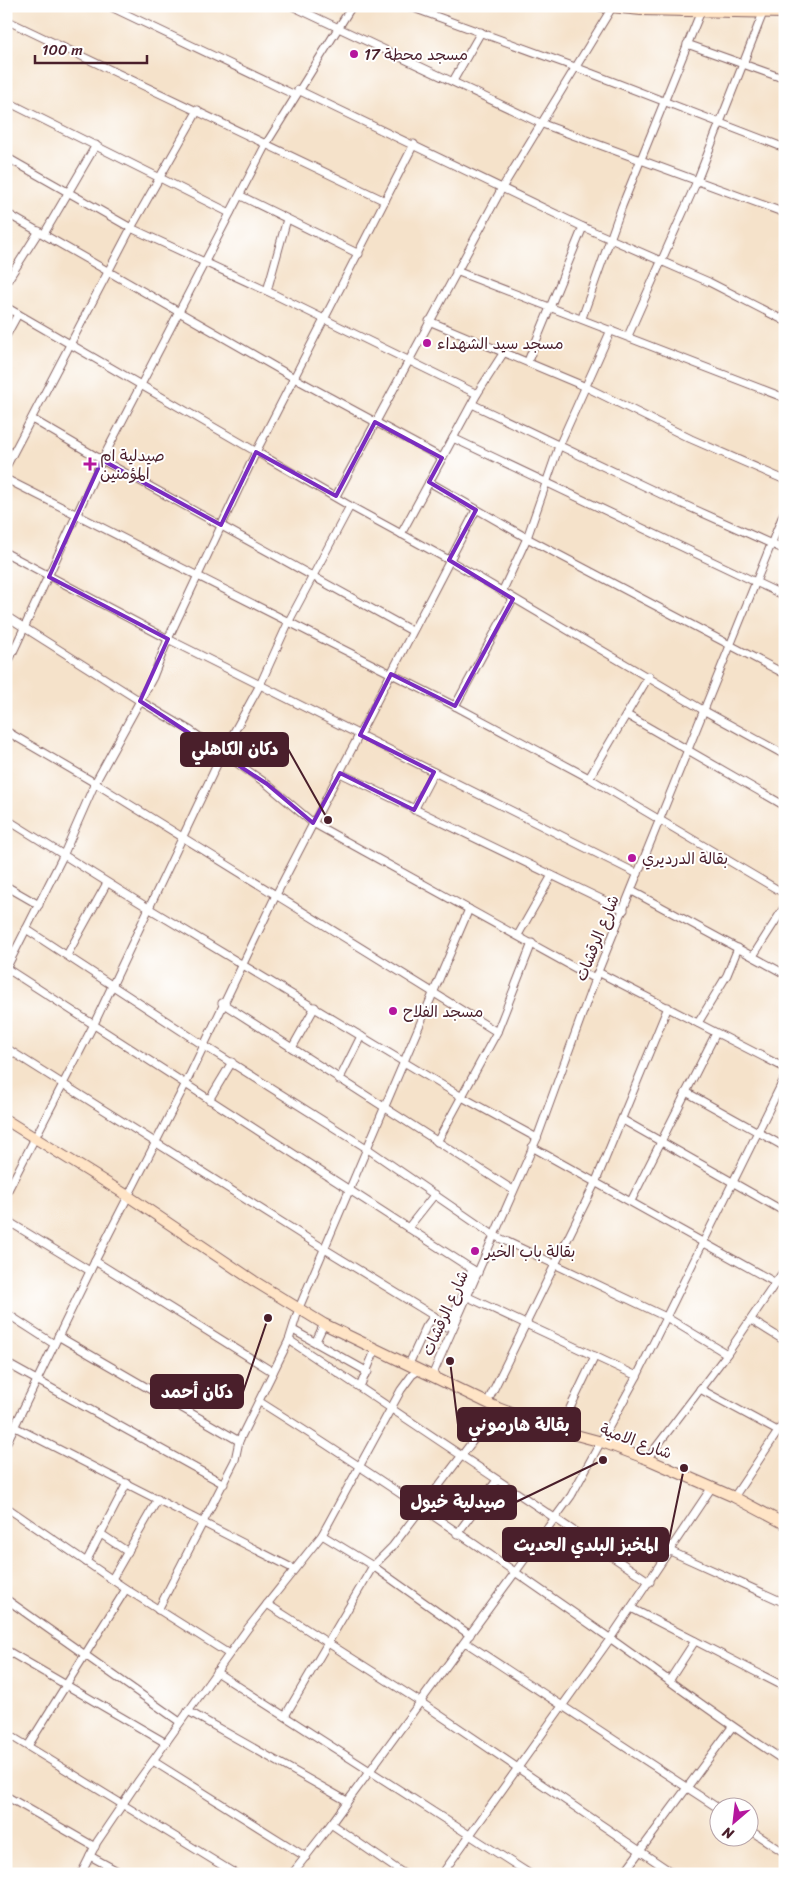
<svg xmlns="http://www.w3.org/2000/svg" width="791" height="1880" font-family="Sriracha,'Playpen Sans Arabic',sans-serif">
<style>
.lines{fill:none;stroke-linecap:round;stroke-linejoin:round}
.street-casing{stroke:#866363;stroke-width:9}
.secondary-casing{stroke:#866363;stroke-width:12}
.street{stroke:#fff;stroke-width:7}
.secondary{stroke:#ffe4c6;stroke-width:10}
.marked{fill:none;stroke:#7b2cbf;stroke-width:4;stroke-linejoin:round}
.poi-dot{fill:#b5179e;stroke:#fff;stroke-width:2}
.labels{text-anchor:middle;dominant-baseline:central;stroke-width:4;stroke-linejoin:round;paint-order:stroke}
.poi-label{font-size:16px;fill:#4a1f2b;stroke:#fff;text-anchor:start}
.street-label{font-size:16px;fill:#4a1f2b;stroke:#fff}
.leader{fill:none;stroke:#4a1f2b;stroke-width:2}
.callout-dot{fill:#4a1f2b;stroke:#fff;stroke-width:2}
.callout{fill:#4a1f2b;stroke:#4a1f2b;stroke-width:2}
.callout-label{font-size:18px;text-anchor:middle;font-weight:bold;fill:#fff}
</style>
<rect width="100%" height="100%" fill="#fff"/>
<filter id="ink" filterUnits="userSpaceOnUse"><feTurbulence type="fractalNoise" baseFrequency=".02" numOctaves="2"/><feDisplacementMap in="SourceGraphic" scale="10" xChannelSelector="R" yChannelSelector="G"/><feConvolveMatrix kernelMatrix="1 2 1 2 8 2 1 2 1" color-interpolation-filters="sRGB"/></filter>
<filter id="wash" filterUnits="userSpaceOnUse"><feTurbulence type="fractalNoise" baseFrequency=".0096" numOctaves="4" result="noise"/><feDisplacementMap in="SourceGraphic" scale="20" xChannelSelector="R" yChannelSelector="G"/><feGaussianBlur stdDeviation="1.12" result="paint"/><feColorMatrix in="noise" values="0 0 0 0 0 0 0 0 0 0 0 0 0 0 0 0 0 1.4 0 .05"/><feComposite in="paint" operator="in"/></filter>
<g filter="url(#wash)">
<rect width="100%" height="100%" fill="#f5e2ca"/>
</g>
<g filter="url(#ink)">
<g class="lines">
<defs>
<g id="street">
<polyline points="109,6 295,95"/>
<polyline points="292,6 540,123 785,213"/>
<polyline points="408,6 575,67 785,148"/>
<polyline points="6,20 385,201"/>
<polyline points="687,44 785,79"/>
<polyline points="453,81 481,32"/>
<polyline points="298,90 583,227 709,282 785,321"/>
<polyline points="6,101 230,213"/>
<polyline points="6,157 131,228 267,291 477,394"/>
<polyline points="241,196 359,254"/>
<polyline points="6,213 296,379 442,458"/>
<polyline points="44,234 96,145"/>
<polyline points="456,271 785,398"/>
<polyline points="6,283 39,231"/>
<polyline points="267,291 287,219"/>
<polyline points="6,307 350,506 449,560 703,710 785,755"/>
<polyline points="582,318 622,206 701,11"/>
<polyline points="782,319 785,312"/>
<polyline points="429,321 586,387 691,439 785,480"/>
<polyline points="6,336 18,314"/>
<polyline points="628,336 697,181 763,13"/>
<polyline points="528,361 583,227"/>
<polyline points="472,404 667,497 785,550"/>
<polyline points="32,419 102,460 412,631"/>
<polyline points="453,438 785,596"/>
<polyline points="6,467 131,228 198,110"/>
<polyline points="6,479 455,706 589,778 785,894"/>
<polyline points="429,482 527,538 785,674"/>
<polyline points="336,496 502,188 613,6"/>
<polyline points="401,534 477,394 504,352"/>
<polyline points="6,553 168,639 638,874"/>
<polyline points="502,592 527,538 559,446 611,330"/>
<polyline points="6,616 140,701 191,731 267,784 313,823 595,979"/>
<polyline points="6,667 102,460 266,144 352,6"/>
<polyline points="455,706 513,599"/>
<polyline points="627,715 785,806"/>
<polyline points="6,731 95,783 497,1032"/>
<polyline points="340,773 624,910"/>
<polyline points="589,778 649,676"/>
<polyline points="414,810 434,772"/>
<polyline points="6,819 150,909 462,1097 537,1138"/>
<polyline points="6,886 39,905"/>
<polyline points="632,891 785,974"/>
<polyline points="26,929 203,1045 368,1149 493,1235 666,1317 727,1354"/>
<polyline points="518,935 551,877"/>
<polyline points="67,955 107,883"/>
<polyline points="753,956 785,906"/>
<polyline points="6,968 478,1273"/>
<polyline points="6,969 63,856 95,783 153,677 168,639 256,452 414,144"/>
<polyline points="598,972 785,1068"/>
<polyline points="222,1003 513,1190"/>
<polyline points="698,1023 727,975 738,948"/>
<polyline points="6,1048 310,1240 434,1316"/>
<polyline points="292,1048 315,1007"/>
<polyline points="339,1080 361,1036"/>
<polyline points="686,1092 785,1147"/>
<polyline points="209,1100 232,1062"/>
<polyline points="623,1120 785,1212"/>
<polyline points="437,1142 497,1032 532,943"/>
<polyline points="532,1147 785,1288"/>
<polyline points="6,1194 94,1024 222,754 260,685 289,621 350,506"/>
<polyline points="631,1201 716,1033"/>
<polyline points="6,1220 90,1271"/>
<polyline points="408,1228 435,1194"/>
<polyline points="95,1261 273,1372"/>
<polyline points="468,1297 637,1376"/>
<polyline points="6,1313 54,1344"/>
<polyline points="751,1320 785,1341"/>
<polyline points="293,1330 368,1372"/>
<polyline points="58,1336 239,1441"/>
<polyline points="289,1340 650,1582"/>
<polyline points="317,1343 317,1339 324,1324"/>
<polyline points="6,1363 224,1484"/>
<polyline points="409,1364 426,1327 434,1316 446,1327 462,1297 472,1269"/>
<polyline points="432,1376 537,1138 595,979 785,510"/>
<polyline points="360,1387 376,1348"/>
<polyline points="700,1389 785,1435"/>
<path d="M 260,1402 C 379,1477 496,1558 611,1639 C 669,1680 725,1723 785,1761"/>
<polyline points="487,1403 596,1181 668,1007"/>
<polyline points="15,1427 294,1569"/>
<polyline points="559,1431 595,1356"/>
<polyline points="6,1444 95,1261 185,1085 276,895 476,510"/>
<polyline points="647,1459 727,1354 785,1269"/>
<polyline points="734,1497 785,1421"/>
<polyline points="6,1507 126,1589 229,1654"/>
<polyline points="101,1534 128,1552"/>
<polyline points="457,1534 497,1480"/>
<polyline points="322,1535 373,1566 470,1635"/>
<polyline points="670,1551 785,1603"/>
<polyline points="86,1562 127,1483"/>
<polyline points="112,1579 158,1499"/>
<polyline points="6,1599 180,1722"/>
<polyline points="267,1604 419,1701 674,1874"/>
<polyline points="631,1608 785,1687"/>
<polyline points="158,1610 235,1460 239,1441 289,1340 299,1308 469,909"/>
<polyline points="465,1642 718,1808"/>
<polyline points="6,1650 166,1743"/>
<polyline points="216,1672 530,1874"/>
<polyline points="669,1681 695,1641"/>
<polyline points="188,1711 347,1801"/>
<polyline points="285,1716 373,1566 392,1547 498,1408"/>
<polyline points="6,1733 236,1874"/>
<polyline points="28,1746 126,1589"/>
<polyline points="153,1761 306,1857"/>
<polyline points="6,1796 95,1847"/>
<polyline points="331,1824 404,1874"/>
<polyline points="748,1829 785,1853"/>
<polyline points="90,1856 123,1874"/>
<polyline points="81,1874 97,1842 139,1780 248,1628 322,1535 401,1390 412,1375 419,1370"/>
<polyline points="292,1874 331,1824 571,1496 637,1376 785,1077"/>
<polyline points="442,1874 610,1639 712,1487"/>
<polyline points="623,1874 732,1727"/>
</g>
<g id="secondary">
<polyline points="601,6 641,10 785,13"/>
<polyline points="6,1120 128,1196 254,1281 324,1324 498,1408 550,1428 602,1442 647,1459 734,1497 785,1524"/>
</g>
</defs>
<!-- street casing -->
<use href="#street" class="street-casing"/>
<!-- secondary casing -->
<use href="#secondary" class="secondary-casing"/>
<!-- street -->
<use href="#street" class="street"/>
<!-- secondary -->
<use href="#secondary" class="secondary"/>
</g>
</g>
<!-- marked area -->
<path class="marked" d="M 375,422 L 442,458 L 429,482 L 476,510 L 449,560 L 513,599 L 455,706 L 391,674 L 360,735 L 434,772 L 414,810 L 340,773 L 313,823 L 267,784 L 140,701 L 168,639 L 49,577 L 102,460 L 221,525 L 256,452 L 336,496 Z"/>
<!-- markers -->
<g class="poi-dot">
<circle cx="354" cy="54" r="5"/>
<circle cx="427" cy="343" r="5"/>
<path d="M87.5 456.5h5v5h5v5h-5v5h-5v-5h-5v-5h5z"/>
<circle cx="632" cy="858" r="5"/>
<circle cx="393" cy="1011" r="5"/>
<circle cx="475" cy="1251" r="5"/>
</g>
<g class="labels">
<!-- poi labels -->
<g class="poi-label">
<text x="364" y="54">مسجد محطة 17</text>
<text x="437" y="343">مسجد سيد الشهداء</text>
<text x="100" y="455">صيدلية ام<tspan x="100" dy="18">المؤمنين</tspan></text>
<text x="642" y="858">بقالة الدرديري</text>
<text x="403" y="1011">مسجد الفلاح</text>
<text x="485" y="1251">بقالة باب الخير</text>
</g>
<!-- street labels -->
<g class="street-label">
<text transform="translate(597 938) rotate(-68)">شارع الرقشات</text>
<text transform="translate(445 1313) rotate(-66)">شارع الرقشات</text>
<text transform="translate(636 1441) rotate(20)">شارع الامية</text>
</g>
</g>
<!-- callouts -->
<path class="leader" d="M328 820L288 749M268 1318L243 1392M450 1361L458 1425M603 1460L516 1502M684 1468L668 1545"/>
<g class="callout-dot">
<circle cx="328" cy="820" r="5"/>
<circle cx="268" cy="1318" r="5"/>
<circle cx="450" cy="1361" r="5"/>
<circle cx="603" cy="1460" r="5"/>
<circle cx="684" cy="1468" r="5"/>
</g>
<g class="callout">
<rect x="181" y="733" width="107" height="33" rx="5"/>
<rect x="151" y="1375" width="92" height="33" rx="5"/>
<rect x="458" y="1408" width="122" height="33" rx="5"/>
<rect x="401" y="1486" width="115" height="33" rx="5"/>
<rect x="503" y="1528" width="165" height="33" rx="5"/>
</g>
<g class="callout-label">
<text x="235" y="755">دكان الكاهلي</text>
<text x="197" y="1398">دكان أحمد</text>
<text x="519" y="1431">بقالة هارموني</text>
<text x="458" y="1508">صيدلية خيول</text>
<text x="586" y="1551">المخبز البلدي الحديث</text>
</g>
<!-- margin -->
<rect width="791" height="1880" fill="none" stroke="#fff" stroke-width="25"/>
<!-- north arrow -->
<g transform="translate(734 1822) rotate(208)"><circle r="24" fill="#ffffff" stroke="#b7a5aa"/>
<path d="M0-4L9 19L0 12L-9 19Z" fill="#b5179e"/>
<text y="-8" font-size="14" font-weight="bold" text-anchor="middle" fill="#4a1f2b">N</text>
</g>
<!-- scale -->
<path d="M35 55v8h112v-8" fill="none" stroke="#4a1f2b" stroke-width="2.5"/>
<text x="42" y="55" font-size="15" fill="#4a1f2b" stroke="#ffffff" stroke-width="4" paint-order="stroke">100 m</text>
</svg>
